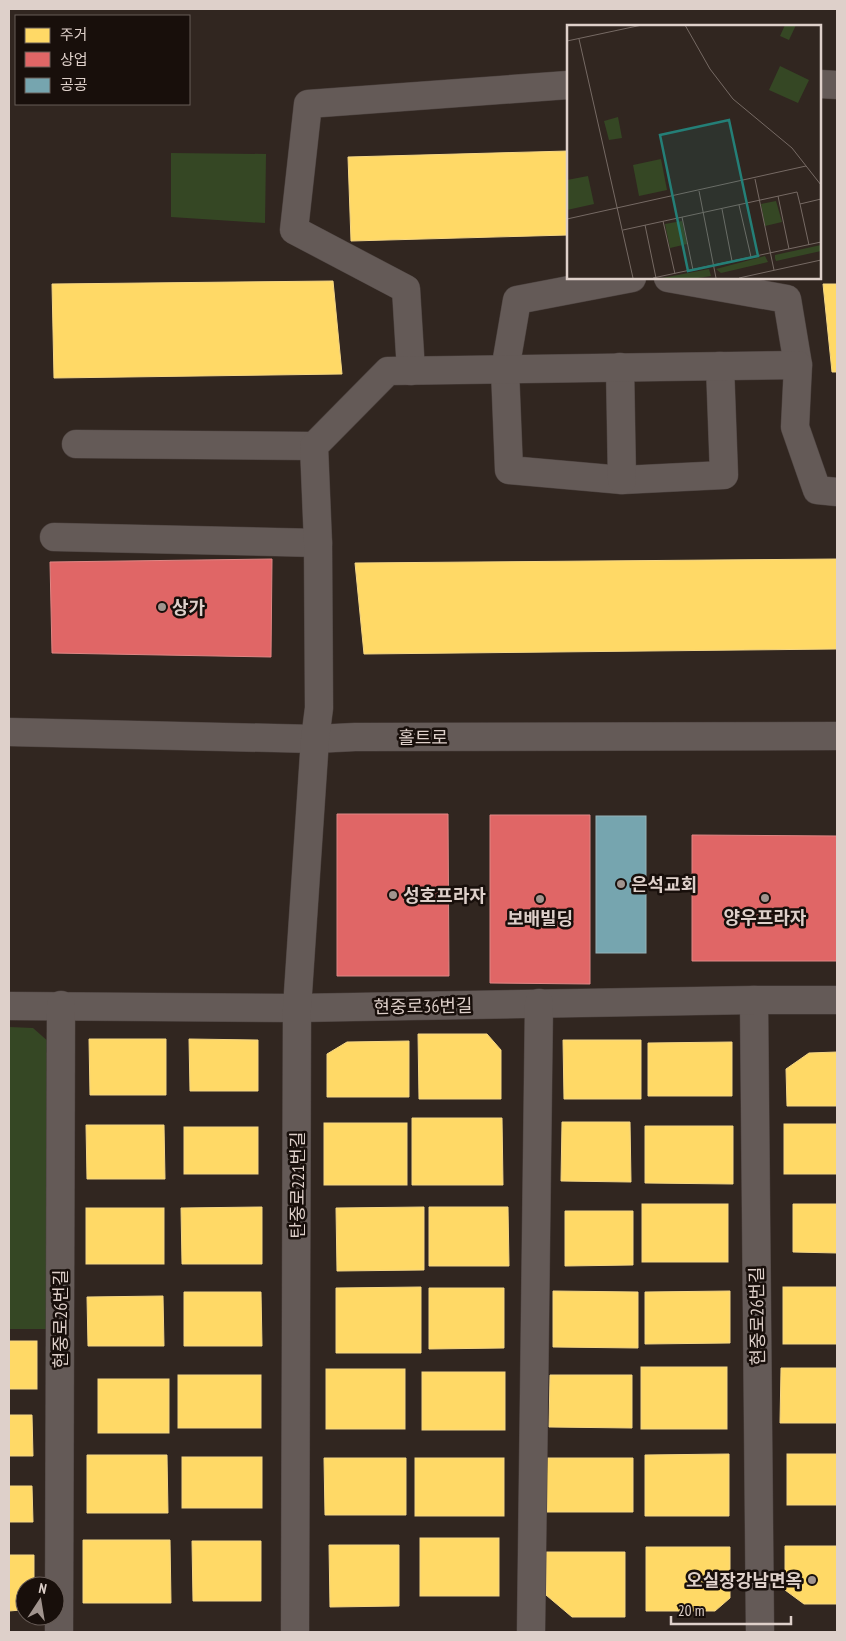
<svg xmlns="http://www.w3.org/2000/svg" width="846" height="1641" font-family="'PT Sans Narrow','Noto Sans KR',sans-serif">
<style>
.green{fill:#354724}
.homes{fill:#ffd966;stroke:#f5d684}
.shops{fill:#e06666;stroke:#df8684}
.public{fill:#76a5af;stroke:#95b2b7}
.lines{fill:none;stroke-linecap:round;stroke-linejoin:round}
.minor-casing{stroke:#4b413e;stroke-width:29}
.minor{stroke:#645a57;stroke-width:28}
.poi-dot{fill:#a1948e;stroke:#180f0b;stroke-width:2}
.labels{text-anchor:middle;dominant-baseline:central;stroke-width:5;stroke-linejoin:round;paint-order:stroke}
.poi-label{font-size:18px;font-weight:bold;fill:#ded0ca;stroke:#180f0b;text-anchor:start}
.street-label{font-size:18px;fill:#ded0ca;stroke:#180f0b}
.inset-road{fill:none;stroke:#766a64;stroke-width:1}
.view{fill:#247f77;fill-opacity:0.15;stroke:#247f77;stroke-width:2.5}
.inset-edge{fill:none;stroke:#ded0ca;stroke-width:2.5}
</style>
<rect width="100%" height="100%" fill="#312620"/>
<!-- green -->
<g class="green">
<polygon points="171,153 266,154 265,223 171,217"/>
<polygon points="9,1027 33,1028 50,1043 54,1329 9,1329"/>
</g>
<!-- homes -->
<g class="homes">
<polygon points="568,151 568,235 351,241 348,157"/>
<polygon points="333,281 342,374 54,378 52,284"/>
<polygon points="823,284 837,284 837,372 832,372"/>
<polygon points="837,559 837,649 364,654 355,563"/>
<polygon points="418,1034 487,1034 501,1050 501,1099 419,1099"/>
<polygon points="89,1039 166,1039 166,1095 90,1095"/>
<polygon points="189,1039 258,1040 258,1091 190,1091"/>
<polygon points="563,1040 641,1040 641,1099 564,1099"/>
<polygon points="409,1041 409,1097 327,1097 327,1054 347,1042"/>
<polygon points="732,1042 732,1096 648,1096 648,1043"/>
<polygon points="837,1052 837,1106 787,1106 786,1069 809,1053"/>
<polygon points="412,1118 502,1118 503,1185 412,1185"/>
<polygon points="562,1122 630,1122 631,1182 561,1181"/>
<rect x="324" y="1123" width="83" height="62"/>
<rect x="784" y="1124" width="53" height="50"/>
<polygon points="86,1125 164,1125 165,1179 87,1179"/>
<polygon points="645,1126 733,1126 733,1184 645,1183"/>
<rect x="184" y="1127" width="74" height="47"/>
<rect x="642" y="1204" width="86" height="58"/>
<polygon points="793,1204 837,1204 837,1253 793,1252"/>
<polygon points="262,1207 262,1264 182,1264 181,1208"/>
<polygon points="424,1207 424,1270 337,1271 336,1208"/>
<polygon points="429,1207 508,1207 509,1266 429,1266"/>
<rect x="86" y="1208" width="78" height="56"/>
<polygon points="565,1211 633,1211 633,1265 565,1266"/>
<polygon points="421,1287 421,1353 336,1353 336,1288"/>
<rect x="783" y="1287" width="54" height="57"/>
<polygon points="429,1288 504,1288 504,1348 429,1349"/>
<polygon points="553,1291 638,1292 638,1348 553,1347"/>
<polygon points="730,1291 730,1343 645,1344 645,1292"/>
<polygon points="184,1292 261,1292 262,1346 184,1346"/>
<polygon points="163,1296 164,1346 88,1346 87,1297"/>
<rect x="9" y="1341" width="28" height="48"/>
<rect x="641" y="1367" width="86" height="62"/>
<polygon points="781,1368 837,1368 837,1423 780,1423"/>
<rect x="326" y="1369" width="79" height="60"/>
<rect x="422" y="1372" width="83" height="58"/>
<rect x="178" y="1375" width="83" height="53"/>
<polygon points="550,1375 632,1375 632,1428 549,1427"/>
<rect x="98" y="1379" width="71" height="54"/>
<polygon points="9,1415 32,1415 33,1456 9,1456"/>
<polygon points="729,1454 729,1516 645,1516 645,1455"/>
<rect x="787" y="1454" width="50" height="51"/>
<polygon points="87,1455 167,1455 168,1513 87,1513"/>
<rect x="182" y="1457" width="80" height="51"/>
<polygon points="324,1458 406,1458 406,1515 325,1515"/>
<rect x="415" y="1458" width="89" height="58"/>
<polygon points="546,1458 633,1458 633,1512 547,1512"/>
<polygon points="9,1486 32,1486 33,1522 9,1522"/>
<rect x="420" y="1538" width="79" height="58"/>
<polygon points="83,1540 170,1540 171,1603 83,1603"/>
<polygon points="192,1541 261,1541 261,1601 193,1601"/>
<polygon points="329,1545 399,1545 399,1606 330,1607"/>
<polygon points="785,1546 837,1546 837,1604 804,1604 785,1590"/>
<polygon points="646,1547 730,1547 730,1598 715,1611 646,1611"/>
<polygon points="546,1552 625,1552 625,1617 572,1617 546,1595"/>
<polygon points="9,1555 34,1555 34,1586 25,1586 25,1606 21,1610 9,1611"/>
</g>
<!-- shops -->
<g class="shops">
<polygon points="272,559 271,657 52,653 50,562"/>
<polygon points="337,814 448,814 449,976 337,976"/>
<polygon points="490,815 590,815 590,984 490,983"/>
<polygon points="692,835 837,836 837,961 692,961"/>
</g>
<!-- public -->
<rect class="public" x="596" y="816" width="50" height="137"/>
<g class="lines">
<defs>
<g id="minor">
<polyline points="820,84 837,85"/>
<polyline points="632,278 517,300 505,370 509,470 622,480 724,475 720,366"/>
<polyline points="668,278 787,299 798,365"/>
<polyline points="620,367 622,480"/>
<polyline points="411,371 406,289 294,230 308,104 568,85"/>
<polyline points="76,444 314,446"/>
<polyline points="54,537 318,543"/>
<polyline points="9,732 315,739 355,737 837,736"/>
<polyline points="754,1000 760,1632"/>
<polyline points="9,1006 297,1008 754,1000 837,1000"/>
<polyline points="59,1632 61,1005"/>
<polyline points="295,1632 297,1008 315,739 319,708 318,543 314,446 388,371 798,365 795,427 817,490 837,492"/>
<polyline points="531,1632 539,1003"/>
</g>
</defs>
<!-- minor casing -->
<use href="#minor" class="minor-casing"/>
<!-- minor -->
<use href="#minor" class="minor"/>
</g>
<!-- markers -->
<g class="poi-dot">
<circle cx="162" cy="607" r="5"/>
<circle cx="621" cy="884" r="5"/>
<circle cx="393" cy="895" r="5"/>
<circle cx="765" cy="898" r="5"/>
<circle cx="540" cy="899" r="5"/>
<circle cx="812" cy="1580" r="5"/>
</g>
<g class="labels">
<!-- poi labels -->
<g class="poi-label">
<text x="172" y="607">상가</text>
<text x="631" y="884">은석교회</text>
<text x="403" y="895">성호프라자</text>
<text x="765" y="917" text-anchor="middle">양우프라자</text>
<text x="540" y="918" text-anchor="middle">보배빌딩</text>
<text x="802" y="1580" text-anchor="end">오실장강남면옥</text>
</g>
<!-- street labels -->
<g class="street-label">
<text x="423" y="737">홀트로</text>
<text transform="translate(423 1006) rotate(-1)">현중로36번길</text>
<text transform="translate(297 1185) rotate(-90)">탄중로221번길</text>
<text transform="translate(757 1316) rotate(-91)">현중로26번길</text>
<text transform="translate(60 1319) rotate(-90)">현중로26번길</text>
</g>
</g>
<!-- overview -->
<g transform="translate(567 25)">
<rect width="254" height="254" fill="#312620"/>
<path d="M 218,0 L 229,0 L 222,15 L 213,11 ZM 213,41 L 242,55 L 231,78 L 202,65 ZM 51,92 L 55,113 L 42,115 L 37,96 ZM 94,134 L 100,165 L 72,171 L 66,140 ZM 21,151 L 27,179 L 0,185 L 0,155 ZM 209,176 L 215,197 L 198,201 L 194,179 ZM 115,196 L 120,219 L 103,223 L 98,199 ZM 254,220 L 254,226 L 209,236 L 208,233 L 208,230 ZM 198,231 L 201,237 L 154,248 L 149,244 ZM 142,244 L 144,251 L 131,253 L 95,253 Z" fill="#354724"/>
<path class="inset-road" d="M 118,0 L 143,44 L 166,74 L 225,123 L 254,160M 12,14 L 66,253M 0,16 L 75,0M 188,154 L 207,245M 132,166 L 149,253M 211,171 L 222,224M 233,179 L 242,220M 172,180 L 184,232M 155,184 L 165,236M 115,192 L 126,245M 0,194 L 239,141M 96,196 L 108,249M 78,200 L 89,253M 56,205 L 230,167 L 233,179 L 254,174M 86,253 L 254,217M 172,253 L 254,235"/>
<path class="view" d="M 162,95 L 191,231 L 121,246 L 93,110 Z"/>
<rect width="254" height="254" class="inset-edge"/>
</g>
<!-- border -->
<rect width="846" height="1641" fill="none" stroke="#ded0ca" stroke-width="20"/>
<!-- legend -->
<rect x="15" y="15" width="175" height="90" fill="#180f0b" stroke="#675c57"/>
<rect x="25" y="28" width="25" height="15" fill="#ffd966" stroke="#675c57"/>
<text x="60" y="40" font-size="15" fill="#ded0ca">주거</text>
<rect x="25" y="52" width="25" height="15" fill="#e06666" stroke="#675c57"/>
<text x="60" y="65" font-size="15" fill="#ded0ca">상업</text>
<rect x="25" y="78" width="25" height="15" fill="#76a5af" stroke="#675c57"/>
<text x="60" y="90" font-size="15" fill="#ded0ca">공공</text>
<!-- north arrow -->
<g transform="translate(40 1601) rotate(12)"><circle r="24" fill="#180f0b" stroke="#675c57"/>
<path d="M0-4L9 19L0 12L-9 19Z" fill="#a1948e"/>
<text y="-8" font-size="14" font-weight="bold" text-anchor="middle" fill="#ded0ca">N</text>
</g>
<!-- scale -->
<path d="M671 1616v8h120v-8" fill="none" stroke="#ded0ca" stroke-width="2.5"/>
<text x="678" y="1616" font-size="15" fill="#ded0ca" stroke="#180f0b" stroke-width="4" paint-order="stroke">20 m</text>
</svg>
